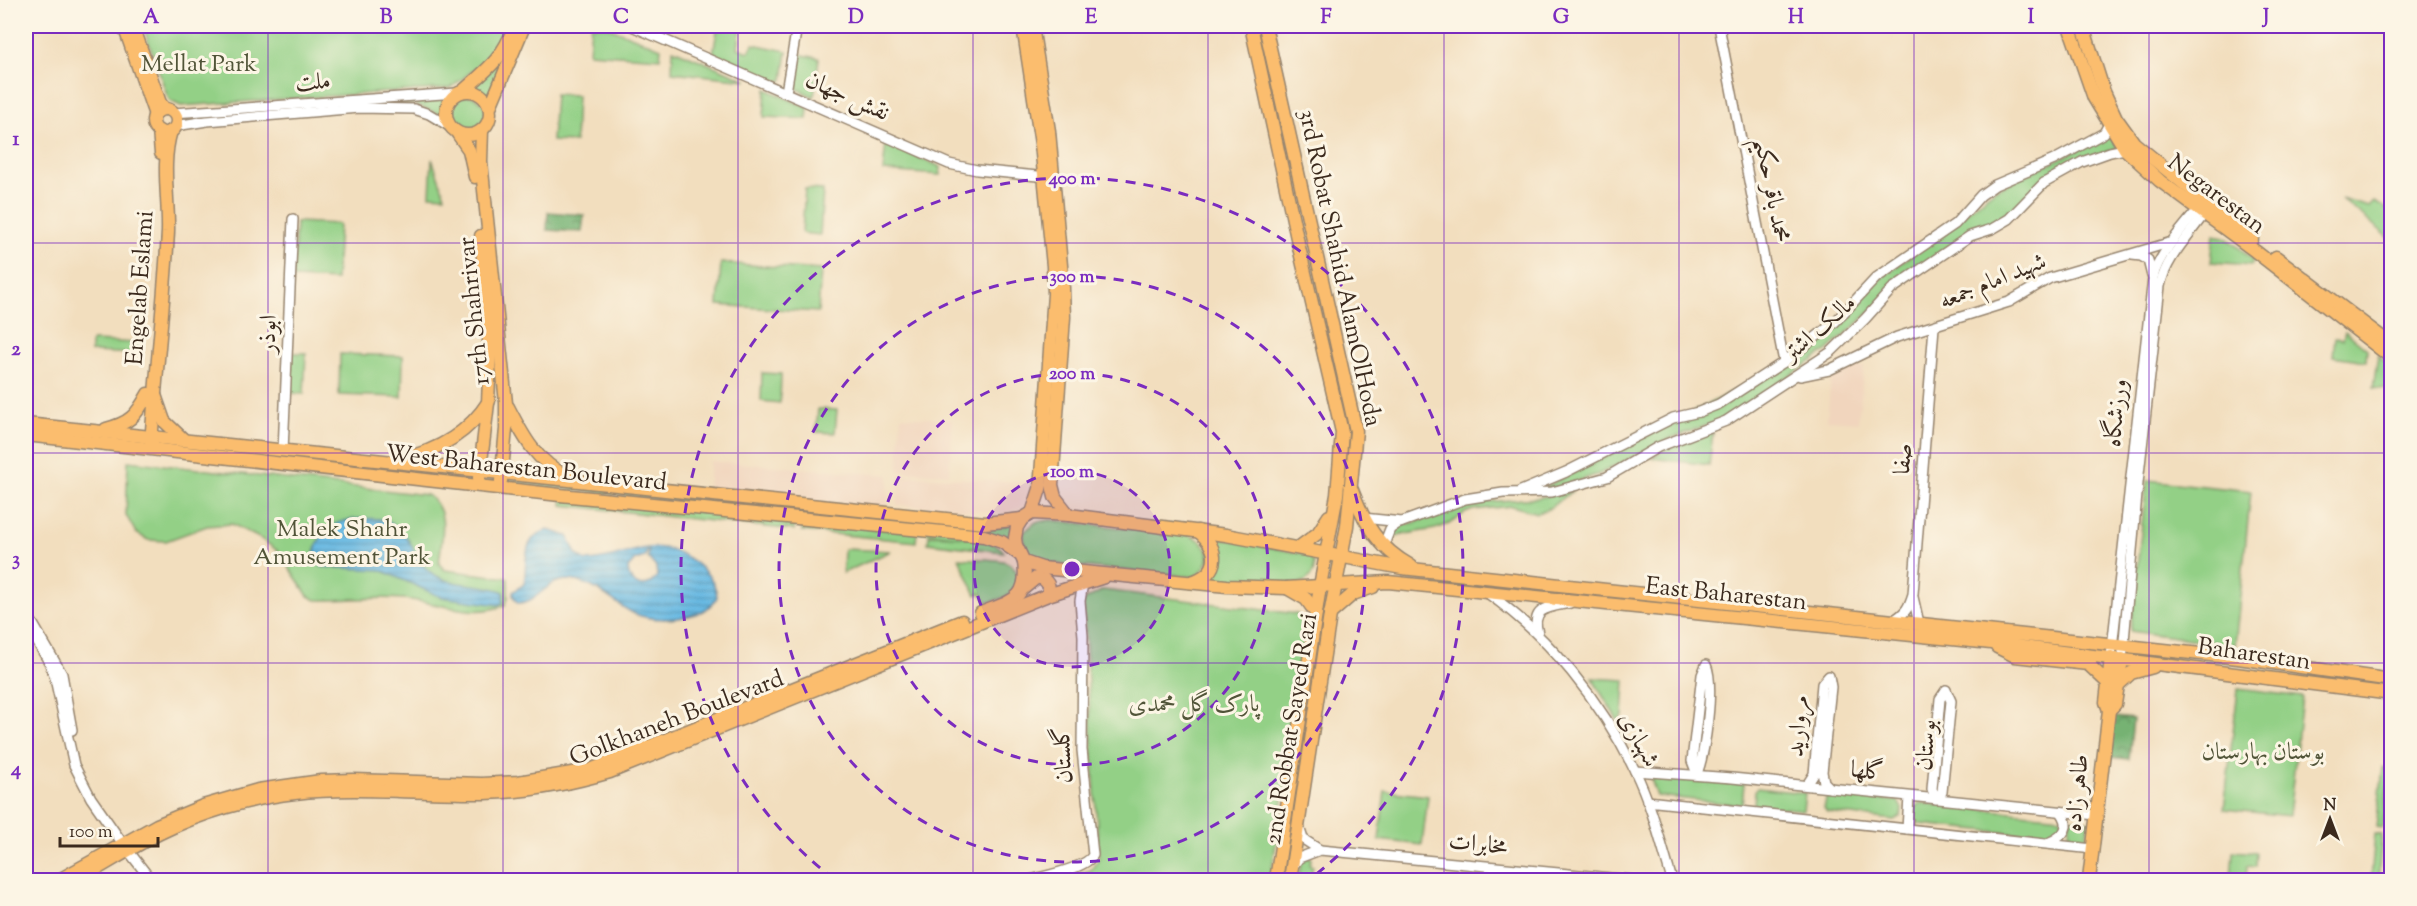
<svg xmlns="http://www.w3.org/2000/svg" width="2417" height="906" font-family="'Sorts Mill Goudy',Amiri,serif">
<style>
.built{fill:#f1d5bd}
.green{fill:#93d086;stroke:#677d52;stroke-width:1.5}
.forest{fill:url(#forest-crowns);stroke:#586e48;stroke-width:1.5}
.water{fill:url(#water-rules);stroke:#517280;stroke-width:1.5;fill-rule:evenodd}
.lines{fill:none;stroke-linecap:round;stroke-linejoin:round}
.minor-casing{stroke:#96846e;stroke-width:12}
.major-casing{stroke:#96846e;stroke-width:15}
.minor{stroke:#fff;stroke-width:9}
.major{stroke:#fbbd6e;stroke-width:12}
.grid{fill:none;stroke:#7b2cbf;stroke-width:1.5;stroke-opacity:0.55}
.ring{fill:none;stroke:#7b2cbf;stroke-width:3;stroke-dasharray:10 8}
.labels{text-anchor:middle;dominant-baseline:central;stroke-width:6;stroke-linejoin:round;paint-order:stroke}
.park-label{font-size:24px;fill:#515438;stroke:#fcf5e5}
.street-label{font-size:24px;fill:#3b2a1e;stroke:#fcf5e5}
.centre{fill:#7b2cbf;stroke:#fcf5e5;stroke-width:3}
.ring-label{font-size:18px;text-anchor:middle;font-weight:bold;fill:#7b2cbf;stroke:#fcf5e5;stroke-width:6;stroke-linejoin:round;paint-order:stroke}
.neatline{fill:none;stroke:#7b2cbf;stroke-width:2}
.grid-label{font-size:20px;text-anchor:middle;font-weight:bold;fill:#7b2cbf}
</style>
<defs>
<pattern id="forest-crowns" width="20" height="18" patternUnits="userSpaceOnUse" patternTransform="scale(1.5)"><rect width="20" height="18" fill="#76b273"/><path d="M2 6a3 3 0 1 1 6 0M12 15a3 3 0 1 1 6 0" fill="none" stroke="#62915e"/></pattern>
<pattern id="water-rules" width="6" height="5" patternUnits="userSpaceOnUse" patternTransform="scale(1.5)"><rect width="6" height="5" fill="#67b9e3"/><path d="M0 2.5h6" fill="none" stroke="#5697b7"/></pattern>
</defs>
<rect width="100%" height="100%" fill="#fcf5e5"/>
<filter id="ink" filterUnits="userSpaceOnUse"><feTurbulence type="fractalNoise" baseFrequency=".0167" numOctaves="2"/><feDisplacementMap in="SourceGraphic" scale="12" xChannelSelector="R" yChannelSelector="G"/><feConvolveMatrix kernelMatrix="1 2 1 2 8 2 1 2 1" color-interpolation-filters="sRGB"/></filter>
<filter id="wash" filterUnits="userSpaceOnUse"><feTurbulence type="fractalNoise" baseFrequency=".008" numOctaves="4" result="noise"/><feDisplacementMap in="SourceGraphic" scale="24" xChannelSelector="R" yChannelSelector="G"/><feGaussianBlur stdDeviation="1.35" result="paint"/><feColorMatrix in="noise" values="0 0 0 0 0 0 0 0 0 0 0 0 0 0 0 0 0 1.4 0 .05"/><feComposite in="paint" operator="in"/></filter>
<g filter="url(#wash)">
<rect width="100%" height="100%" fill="#f2debe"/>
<!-- built -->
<g class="built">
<polygon points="1850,367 1864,367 1858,422 1827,420 1831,378"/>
<polygon points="901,416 953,420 949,474 898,471"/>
<polygon points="710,461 889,475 887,508 708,490"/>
<polygon points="899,475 1036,483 1034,492 1022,507 1004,513 897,505"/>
</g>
<!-- green -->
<g class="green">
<polygon points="143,26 507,26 502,41 488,58 451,88 181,106 170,101 167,95"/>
<polygon points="591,26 605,26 661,48 660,58 589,53"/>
<polygon points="718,26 741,26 738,48 749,52 753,44 787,51 783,80 776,82 713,54"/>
<polygon points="673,49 747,80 672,72"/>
<polygon points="507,51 489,100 484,92 472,87"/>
<polygon points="797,54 819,58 814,97 793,87"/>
<polygon points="766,89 808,108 807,119 764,117"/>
<polygon points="555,94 577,95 575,142 552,141"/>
<circle cx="468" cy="113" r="17"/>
<polygon points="448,97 442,115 414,104 349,105"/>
<polygon points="2109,135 2118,148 2069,165 2041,180 2015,210 1920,267 1827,351 1722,420 1671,438 1599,474 1555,488 1543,488 1787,364 1824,337 1879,280 1996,189"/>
<polygon points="886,143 941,167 940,175 883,171"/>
<polygon points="432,159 445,196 430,195"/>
<polygon points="805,189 823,190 820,235 802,233"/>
<polygon points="2341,199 2369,207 2374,202 2387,209 2391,215 2391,239"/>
<polygon points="296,222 339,224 336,280 293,278"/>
<polygon points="2214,235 2225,237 2253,259 2252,265 2211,262"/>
<polygon points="721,263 821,270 818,312 718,305"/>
<polygon points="2345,331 2367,349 2366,361 2333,356 2335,338 2343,339"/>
<polygon points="91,341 139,343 139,354 91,352"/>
<polygon points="290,353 306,353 304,394 289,393"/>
<polygon points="340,354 403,356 402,397 339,395"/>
<polygon points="2378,355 2391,367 2391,390 2373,388"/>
<polygon points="762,373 781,374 780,403 761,401"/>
<polygon points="818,409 837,410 835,433 816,432"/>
<polygon points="1713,433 1709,465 1651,458 1666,449"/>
<path d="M 128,461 L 427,495 C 451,509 441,540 439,564 L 445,570 L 508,578 L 508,598 L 505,605 C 473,619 436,602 404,599 C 375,596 345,601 316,600 L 308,596 L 278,551 L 261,539 L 232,524 L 207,526 L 166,541 L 148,540 L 136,533 L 126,515 Z"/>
<polygon points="502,479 992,528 1015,524 1012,544 747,508 502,482"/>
<polygon points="2147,480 2251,491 2235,645 2130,631"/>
<polygon points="1573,491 1548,509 1537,513 1512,506 1473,510 1465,513 1449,524 1435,529 1388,537 1399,526 1417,522 1461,504 1537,498"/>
<polygon points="563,498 794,521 794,530 562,505"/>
<path d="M 1051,520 L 1187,535 C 1213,542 1215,563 1194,577 L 1045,563 C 1028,557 1022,550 1024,532 L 1036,522 Z"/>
<polygon points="802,521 917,532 916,542 802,531"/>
<path d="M 929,535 C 948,536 994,535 1004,552 L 928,543 Z"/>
<path d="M 1209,536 L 1310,555 C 1319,568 1312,581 1297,584 L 1204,580 L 1210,575 Z"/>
<polygon points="844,549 891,551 843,573"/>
<path d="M 959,558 C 972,560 994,558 1006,562 C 1011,564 1017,570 1018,576 C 1024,594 999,599 987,603 L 981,593 L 976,595 Z"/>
<polygon points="1103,590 1297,614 1304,624 1305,638 1298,712 1270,880 1055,880 1091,870 1099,858 1083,601"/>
<polygon points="1592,678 1625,680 1623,716 1618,721"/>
<polygon points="2238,689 2302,697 2289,816 2224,809"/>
<polygon points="2383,768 2390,769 2383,828 2376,827"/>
<polygon points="1650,776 1744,784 1742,805 1657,796"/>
<polygon points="1757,788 1805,793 1803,810 1754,805 1755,791"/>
<polygon points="1385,791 1428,796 1422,845 1379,840"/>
<polygon points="1833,795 1898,801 1902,809 1901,816 1894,820 1827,812 1824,808 1827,796"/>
<path d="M 1920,803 L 2061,817 C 2064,828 2060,835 2049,837 L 1920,824 L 1914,819 L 1913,811 Z"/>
<polygon points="2070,818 2089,821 2086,841 2064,840 2069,834"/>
<polygon points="2375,834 2382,835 2378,880 2371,880"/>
<polygon points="2233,851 2257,853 2256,867 2247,866 2246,880 2231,880"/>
<polygon points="1304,858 1311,858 1310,866 1313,866 1310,880 1298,880 1301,863"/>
</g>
<!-- forest -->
<g class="forest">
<polygon points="548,212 584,215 582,232 547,230"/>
<polygon points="2114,717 2133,719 2129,759 2110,757"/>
</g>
<!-- water -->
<g class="water">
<path d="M 380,519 C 416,529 410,562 435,575 C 456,588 483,582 504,592 L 503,602 L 499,605 L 441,597 L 381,570 L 322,567 L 313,558 C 321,520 346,517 380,519 Z"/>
<path d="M 548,530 L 568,536 L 576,554 L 586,561 C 632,559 653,529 698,565 C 708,573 716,584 717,597 C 712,607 703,612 692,615 C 674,620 650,621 633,613 C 611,601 593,581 567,580 C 546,580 538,603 518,603 L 513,596 L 513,592 L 524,584 C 528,561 520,538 548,530 ZM 647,551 L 649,551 L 648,558 L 656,567 L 657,576 L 651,583 L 642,586 C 633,584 628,578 628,568 L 635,560 L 645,557 Z"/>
</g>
</g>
<g filter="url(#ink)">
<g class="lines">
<defs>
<g id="minor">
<polyline points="632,26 949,164 977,170 1048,177"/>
<polyline points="1719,26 1784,362"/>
<polyline points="786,92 797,26"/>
<polyline points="173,113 457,93"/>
<polyline points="175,126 207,121 359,108 414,109 429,114 449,126"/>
<polyline points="2132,255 2141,256 2148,260 2152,276"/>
<polyline points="1800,376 1829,370 1897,337 2009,302 2050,278 2172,242"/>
<polyline points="283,451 293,219"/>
<polyline points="1521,491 1566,472 1673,418 1699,412 1719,404 1784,362 1835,322 1876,278 1955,224 1981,195 1995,185 2054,160 2104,133 2109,124"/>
<polyline points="1363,518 1402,522"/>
<polyline points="1383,547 1390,529 1397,524 1465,499 1503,493 1552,492 1607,477 1658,447 1726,421 1831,352 1865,319 1892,289 1970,236 1992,229 2009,219 2044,183 2082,162 2110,152 2125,149"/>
<path d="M 1486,592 C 1550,637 1601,701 1635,771 C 1652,806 1661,844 1672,880"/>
<polyline points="1913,597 1919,623"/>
<polyline points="26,617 33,624 62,674 72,730"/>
<path d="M 1894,620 C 1906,613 1909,607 1913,594 L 1934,327"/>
<polyline points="26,623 49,662 54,674 74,765 91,798 123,844 151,880"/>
<path d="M 1538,633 C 1530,607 1550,607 1570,603"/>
<path d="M 2123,652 L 2138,483 L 2160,286 C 2166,258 2188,237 2204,214"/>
<path d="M 2111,657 L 2153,278 C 2157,256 2186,224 2201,206"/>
<path d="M 1706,665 C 1715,685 1705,752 1697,774 L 1692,761 L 1702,675 Z"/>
<polygon points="1946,690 1951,701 1942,792 1936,799 1932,789 1940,699"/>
<polyline points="1635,771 1732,778 2096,815"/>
<polyline points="1807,785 1814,774 1822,684 1829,676 1831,687 1822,772 1824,782 1830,788"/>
<polyline points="1647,801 2093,849"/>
<polyline points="1299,827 1303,839 1320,850"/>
<polyline points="1907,829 1909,797"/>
<path d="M 2050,842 C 2064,836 2072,826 2061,812"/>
<polyline points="1293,866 1299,858 1320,850 1632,880"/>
<path d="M 1030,880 C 1045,876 1087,868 1093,855 L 1082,750 L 1083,636 L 1080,601 L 1083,583"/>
</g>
<g id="major">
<polyline points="124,26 155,115"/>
<polyline points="133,26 160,103 165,109"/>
<polyline points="1023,26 1041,144 1053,266 1054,294 1040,489 1032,513"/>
<polyline points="1032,26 1049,131 1063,288 1064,317 1052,485 1055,497 1069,515"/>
<polyline points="1251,26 1298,243 1342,432 1337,495 1320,586 1276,880"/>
<polyline points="1265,26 1356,431 1347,526 1330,615 1290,880"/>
<polyline points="2069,26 2094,98 2125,149 2160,181 2255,251 2392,358"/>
<polyline points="2083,26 2104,92 2116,118 2134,143 2252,239"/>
<circle cx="468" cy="113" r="22"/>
<path d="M 463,91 C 490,67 501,60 515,26"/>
<polyline points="490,107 524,26"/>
<circle cx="165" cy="121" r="12"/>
<polyline points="482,130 481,161 506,403 506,429 501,481"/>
<polyline points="159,131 161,153"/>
<polyline points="458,134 469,150 475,177"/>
<polyline points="2276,257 2392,345"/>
<path d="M 508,407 C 523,436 536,462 567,476"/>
<polyline points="26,424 985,523 1022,519"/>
<path d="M 106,429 C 130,423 136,416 148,394 L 155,395 L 164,421 L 184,440"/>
<polyline points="26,435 560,495 984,536 1002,542 1019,554"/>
<path d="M 151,444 C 156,373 164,303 168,232 C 169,199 161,163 171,131"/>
<path d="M 401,459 C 438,451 468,434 489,401"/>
<polyline points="479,478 488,403 490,355 481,236"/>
<path d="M 1352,490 C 1365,524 1378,548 1411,566"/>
<polyline points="1298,548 1318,533 1329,516"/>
<path d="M 1191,582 C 1221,573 1220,549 1198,531"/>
<path d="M 1024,588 L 1036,578 L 1042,578 C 1049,583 1050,587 1048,595"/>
<polyline points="1287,588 1306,599 1316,613"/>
<path d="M 981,613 C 1011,601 1029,600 1024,562"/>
<polyline points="1330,614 1353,594 1373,587"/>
<polyline points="1997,647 2015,656 2088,664 2109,684"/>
<polyline points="2392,680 2238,658 1402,568 1226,535 1069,515 1032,513 1022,519 1017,527 1015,538 1016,545 1024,562 1042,568 1227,586 1286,588 1388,582 1991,643 2392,694"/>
<polyline points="2118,685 2131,673 2153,667"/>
<polyline points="2109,710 2115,704 2122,659"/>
<polyline points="59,880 157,825 203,806 258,790 321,781 353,780 482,784 518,782 590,770 962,621"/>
<path d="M 77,880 C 105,865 132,847 160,833 C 201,813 250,798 295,793 C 358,786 421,794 485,793 C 528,792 569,784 610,772 L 1048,595 L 1104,577"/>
<polyline points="2089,880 2109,710 2106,702 2111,657"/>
</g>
</defs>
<!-- minor casing -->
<use href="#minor" class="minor-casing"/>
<!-- major casing -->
<use href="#major" class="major-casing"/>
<!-- minor -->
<use href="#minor" class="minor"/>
<!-- major -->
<use href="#major" class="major"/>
</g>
</g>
<!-- grid -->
<path class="grid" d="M 268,26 L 268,880M 503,26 L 503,880M 738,26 L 738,880M 973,26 L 973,880M 1208,26 L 1208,880M 1444,26 L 1444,880M 1679,26 L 1679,880M 1914,26 L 1914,880M 2149,26 L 2149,880M 26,243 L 2392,243M 26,453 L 2392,453M 26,663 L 2392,663"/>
<!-- distance rings -->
<circle cx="1072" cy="569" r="98" fill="#7b2cbf" fill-opacity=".12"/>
<g class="ring">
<circle cx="1072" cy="569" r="98"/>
<circle cx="1072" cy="569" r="196"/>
<circle cx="1072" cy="569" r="293"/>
<path d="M834 879A391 391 0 1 1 1310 879"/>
</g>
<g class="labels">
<!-- park labels -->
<g class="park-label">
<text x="199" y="65">Mellat Park</text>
<text x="342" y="530">Malek Shahr<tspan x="342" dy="28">Amusement Park</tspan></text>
<text x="1194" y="705">پارک گل محمدی</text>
<text x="2263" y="753">بوستان بهارستان</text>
</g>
<!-- street labels -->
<g class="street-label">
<text transform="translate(313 83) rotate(-4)">ملت</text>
<text transform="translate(847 97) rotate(24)">نقش جهان</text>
<text transform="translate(1771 190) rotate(79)">محمد باقر حکیم</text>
<text transform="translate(2216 195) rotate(37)">Negarestan</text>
<text transform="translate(1339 268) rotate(78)">3rd Robat Shahid AlamOlHoda</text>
<text transform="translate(1993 282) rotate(-22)">شهید امام جمعه</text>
<text transform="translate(141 288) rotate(-86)">Engelab Eslami</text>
<text transform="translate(475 311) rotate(-96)">17th Shahrivar</text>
<text transform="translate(1820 329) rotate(-41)">مالک اشتر</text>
<text transform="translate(269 334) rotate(-88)">ابوذر</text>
<text transform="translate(2117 413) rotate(-84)">ورزشگاه</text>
<text transform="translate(1904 459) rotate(-86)">صفا</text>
<text transform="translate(526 469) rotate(6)">West Baharestan Boulevard</text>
<text transform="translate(1726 595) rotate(6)">East Baharestan</text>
<text transform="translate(2254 655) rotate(8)">Baharestan</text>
<text transform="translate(677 719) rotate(-21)">Golkhaneh Boulevard</text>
<text transform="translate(1799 726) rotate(-85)">مروارید</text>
<text transform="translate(1292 729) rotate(-81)">2nd Robbat Sayed Razi</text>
<text transform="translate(1638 740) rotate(61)">شهبازی</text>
<text transform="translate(1927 745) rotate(-85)">بوستان</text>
<text transform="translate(1064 755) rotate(-93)">گلستان</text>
<text transform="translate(1867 772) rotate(6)">گلها</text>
<text transform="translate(2078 793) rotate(-84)">طاهر زاده</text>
<text transform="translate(1478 845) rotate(6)">مخابرات</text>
</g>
</g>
<circle cx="1072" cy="569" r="9" class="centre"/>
<g class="ring-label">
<text x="1072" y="184">400 m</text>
<text x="1072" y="282">300 m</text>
<text x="1072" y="379">200 m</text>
<text x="1072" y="477">100 m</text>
</g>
<!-- margin -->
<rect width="2417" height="906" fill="none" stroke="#fcf5e5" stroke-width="66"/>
<!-- north arrow -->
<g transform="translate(2330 819)" stroke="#fcf5e5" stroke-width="4.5" paint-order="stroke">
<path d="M0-4.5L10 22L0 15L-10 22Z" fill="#3b2a1e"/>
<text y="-9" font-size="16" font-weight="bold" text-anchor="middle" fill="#3b2a1e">N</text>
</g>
<!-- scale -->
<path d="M60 837v9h98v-9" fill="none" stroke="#3b2a1e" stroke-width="3"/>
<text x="69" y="837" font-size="18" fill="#3b2a1e" stroke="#fcf5e5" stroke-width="4.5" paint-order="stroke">100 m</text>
<rect x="33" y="33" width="2351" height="840" class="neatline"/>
<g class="grid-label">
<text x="151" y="23">A</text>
<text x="386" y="23">B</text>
<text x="621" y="23">C</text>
<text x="856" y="23">D</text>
<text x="1091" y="23">E</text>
<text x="1326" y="23">F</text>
<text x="1561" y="23">G</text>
<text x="1796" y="23">H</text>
<text x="2031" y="23">I</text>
<text x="2266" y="23">J</text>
<text x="16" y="145">1</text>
<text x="16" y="355">2</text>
<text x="16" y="565">3</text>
<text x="16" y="775">4</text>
</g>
</svg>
